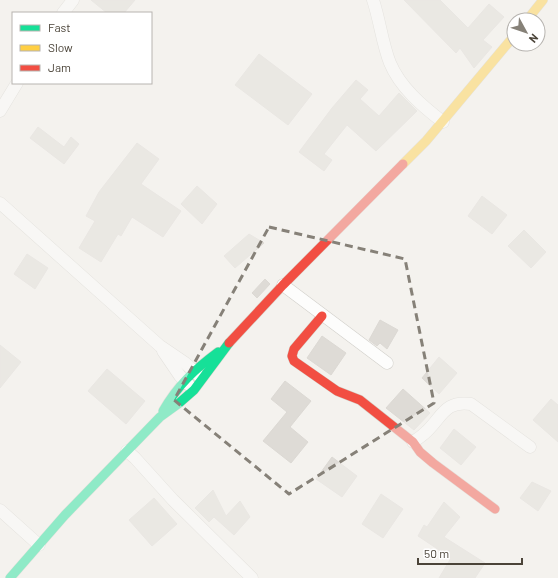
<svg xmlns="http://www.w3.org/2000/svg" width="558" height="578" font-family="Barlow,sans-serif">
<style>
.building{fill:#dedbd6;stroke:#dcd9d4}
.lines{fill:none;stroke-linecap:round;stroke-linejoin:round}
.street-casing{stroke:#d2d0cb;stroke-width:13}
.fast-casing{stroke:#d3cfc5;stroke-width:10}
.slow-casing{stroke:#d3cfc5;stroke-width:10}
.jam-casing{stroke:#d3cfc5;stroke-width:10}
.street{stroke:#fdfdfc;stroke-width:12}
.fast{stroke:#16e098;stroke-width:9}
.slow{stroke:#ffcf43;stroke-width:9}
.jam{stroke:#f24e42;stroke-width:9}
.marked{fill:none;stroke:#868178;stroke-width:3;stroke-dasharray:8 5;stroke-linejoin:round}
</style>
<rect width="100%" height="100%" fill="#f4f2ee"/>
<!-- building -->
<g class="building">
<polygon points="91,0 135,0 124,13 107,13"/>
<polygon points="404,0 440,0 468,28 489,4 504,17 483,40 492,47 474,68 460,48 456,53"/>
<polygon points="259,54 312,94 288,125 235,85"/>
<polygon points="356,80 368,90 360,99 379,116 399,93 417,111 376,151 347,125 324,154 332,160 324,171 299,152 332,108"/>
<polygon points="38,127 64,147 71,137 79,144 64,164 30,138"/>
<polygon points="137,143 159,159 141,184 181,211 163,237 132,217 121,236 118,234 101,262 79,248 95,221 86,216 99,192"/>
<polygon points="197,186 217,204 202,224 181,204"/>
<polygon points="482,196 507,215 492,234 468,216"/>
<polygon points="524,230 546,252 531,268 508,246"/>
<polygon points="249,234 264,243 235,268 224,256"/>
<polygon points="27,254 48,268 35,289 14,274"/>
<polygon points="265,279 270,284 257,298 252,293"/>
<polygon points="380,320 398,330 387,349 380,343 377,346 369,340"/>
<polygon points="322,336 346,353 331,375 307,358"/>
<polygon points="0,345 21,362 0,388"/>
<polygon points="439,357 457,373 439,394 422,378"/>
<polygon points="107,369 145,401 126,424 88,391"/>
<polygon points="285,381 311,401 290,427 308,442 291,463 263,441 287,412 271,399"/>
<polygon points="403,389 430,413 414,430 386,408"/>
<polygon points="551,399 558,405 558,442 533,420"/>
<polygon points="454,429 476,447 461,465 440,448"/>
<polygon points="332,457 357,476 342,497 316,479"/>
<polygon points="532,482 551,491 538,511 520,498"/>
<polygon points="213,490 226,516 240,501 250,517 234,535 214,517 209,522 195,508"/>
<polygon points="381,494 403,509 383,538 362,524"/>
<polygon points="154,498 177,524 152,546 129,520"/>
<polygon points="444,502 460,517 444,537 485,563 475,578 439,578 451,558 418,536 424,525 427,527"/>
</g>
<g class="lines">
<defs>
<g id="street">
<path d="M 373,0 C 380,21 382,43 390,63 C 400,87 422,106 443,122"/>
<polyline points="63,13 73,0"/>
<polyline points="0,111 17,83"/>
<polyline points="0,203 160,346 185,363 198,375"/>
<polyline points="283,285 387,363"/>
<polyline points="163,351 180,376 189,385"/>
<path d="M 413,442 C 417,439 422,436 426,432 C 442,417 445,400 471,404 L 530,447"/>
<polyline points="127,451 135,458 173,500 252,578"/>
<polyline points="0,510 39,545"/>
</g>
<g id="fast">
<path d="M 163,411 C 177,386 195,369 218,352"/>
<polyline points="10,578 65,515 160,417 178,404 194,390 229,343"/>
</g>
<g id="slow">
<polyline points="527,20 543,0"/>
<polyline points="403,164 426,141 514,36"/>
</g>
<g id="jam">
<polyline points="322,316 294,349 292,356 294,361 337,391 360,400 413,442 420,452 433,463 495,509"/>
<polyline points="229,343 283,285 403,164"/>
</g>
</defs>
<!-- street casing -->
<use href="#street" class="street-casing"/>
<!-- fast casing -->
<use href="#fast" class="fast-casing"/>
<!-- slow casing -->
<use href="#slow" class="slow-casing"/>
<!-- jam casing -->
<use href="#jam" class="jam-casing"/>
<!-- street -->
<use href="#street" class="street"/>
<!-- fast -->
<use href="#fast" class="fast"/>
<!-- slow -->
<use href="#slow" class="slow"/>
<!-- jam -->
<use href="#jam" class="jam"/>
</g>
<!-- marked area -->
<path d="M0 0H558V578H0ZM 269,227 L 405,259 L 434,403 L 289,494 L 174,400 Z" fill="#f4f2ee" fill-opacity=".55" fill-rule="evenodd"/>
<path class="marked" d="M 269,227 L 405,259 L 434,403 L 289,494 L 174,400 Z"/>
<!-- legend -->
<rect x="12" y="12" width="140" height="72" fill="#ffffff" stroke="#b7b4b0"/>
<rect x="20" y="25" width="20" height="6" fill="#16e098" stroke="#b7b4b0"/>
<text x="48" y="32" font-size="12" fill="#4b4439">Fast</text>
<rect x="20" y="45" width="20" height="6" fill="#ffcf43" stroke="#b7b4b0"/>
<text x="48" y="52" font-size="12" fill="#4b4439">Slow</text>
<rect x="20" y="65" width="20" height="6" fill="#f24e42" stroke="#b7b4b0"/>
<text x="48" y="72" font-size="12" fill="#4b4439">Jam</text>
<!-- north arrow -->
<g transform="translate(526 32) rotate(130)"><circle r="19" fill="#ffffff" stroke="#b7b4b0"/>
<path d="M0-3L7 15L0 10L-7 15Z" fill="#868178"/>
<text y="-6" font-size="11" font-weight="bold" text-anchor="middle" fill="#4b4439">N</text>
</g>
<!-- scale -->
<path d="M418 558v6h104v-6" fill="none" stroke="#4b4439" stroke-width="2"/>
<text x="424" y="558" font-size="12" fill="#4b4439" stroke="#ffffff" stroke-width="3" paint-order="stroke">50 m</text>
</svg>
